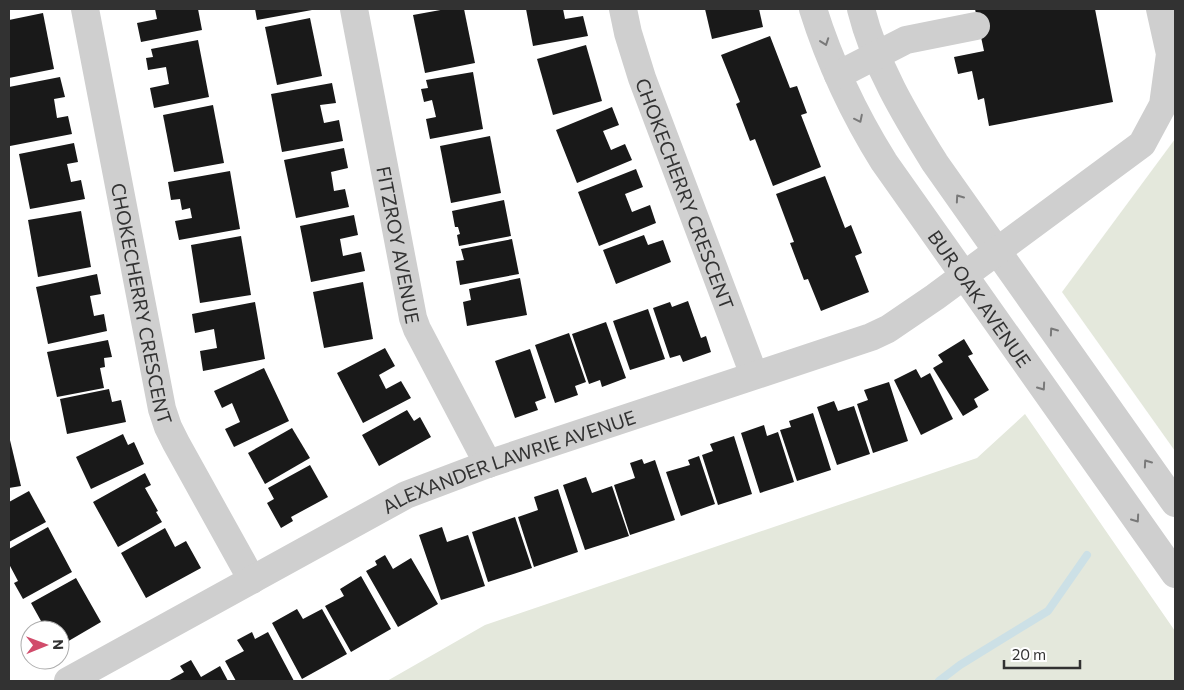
<svg xmlns="http://www.w3.org/2000/svg" width="1184" height="690" font-family="Commissioner,sans-serif">
<style>
.green{fill:#e4e8dc}
.lines{fill:none;stroke-linecap:round;stroke-linejoin:round}
.stream{stroke:#cce0e6;stroke-width:8}
.building{fill:#191919}
.minor{stroke:#cfcfcf;stroke-width:28}
.oneway{stroke:#797979}
.labels{text-anchor:middle;dominant-baseline:central;stroke-width:5;stroke-linejoin:round;paint-order:stroke}
.street-label{font-size:19px;fill:#323232;stroke:#fff}
</style>
<rect width="100%" height="100%" fill="#fff"/>
<!-- green -->
<g class="green">
<polygon points="1175,139 1175,451 1062,292"/>
<polygon points="1025,414 1175,631 1175,681 387,681 485,625 977,458"/>
</g>
<g class="lines">
<!-- stream -->
<polyline class="stream" points="939,681 960,665 1048,611 1087,555"/>
</g>
<!-- building -->
<g class="building">
<polygon points="155,9 198,9 202,30 141,42 137,23 157,19"/>
<polygon points="255,9 312,9 312,10 257,20"/>
<polygon points="446,9 464,9 475,63 425,73 413,15"/>
<polygon points="526,9 563,9 565,19 583,16 588,36 533,46"/>
<polygon points="705,9 759,9 763,27 712,39"/>
<polygon points="975,9 1095,9 1113,102 989,126 984,98 978,100 972,71 958,74 954,57 984,51"/>
<polygon points="43,13 54,69 9,78 9,20"/>
<polygon points="310,18 322,76 277,85 265,27"/>
<polygon points="770,36 790,88 797,86 807,113 801,115 821,167 773,186 755,139 750,141 736,104 740,102 721,55"/>
<polygon points="198,40 209,97 154,108 150,88 169,84 166,67 148,70 146,58 153,57 151,49"/>
<polygon points="586,45 602,101 553,115 537,59"/>
<polygon points="473,72 483,129 430,139 426,119 436,117 432,100 424,102 421,89 428,88 426,80"/>
<polygon points="60,77 65,97 54,99 57,118 68,116 72,134 10,146 9,87"/>
<polygon points="332,83 336,103 320,105 324,123 339,120 343,141 282,152 271,94"/>
<polygon points="213,105 224,163 174,172 163,115"/>
<polygon points="612,107 619,125 603,131 611,150 625,144 632,160 577,183 556,130"/>
<polygon points="490,136 501,193 451,203 440,146"/>
<polygon points="74,143 78,162 67,164 71,182 81,180 85,199 30,209 19,154"/>
<polygon points="344,148 348,168 331,172 334,191 345,189 349,207 296,218 284,160"/>
<polygon points="636,169 643,187 625,194 632,212 650,205 656,223 599,246 578,192"/>
<polygon points="230,171 240,229 179,240 175,221 192,218 190,208 182,210 180,199 171,200 168,182"/>
<polygon points="825,176 845,228 851,225 862,253 855,256 869,292 821,311 808,279 804,280 790,243 794,242 776,194"/>
<polygon points="504,200 511,236 459,246 457,235 460,234 458,227 455,227 452,211"/>
<polygon points="81,211 91,267 38,277 28,220"/>
<polygon points="354,215 358,235 340,239 343,256 361,252 365,271 311,282 300,226"/>
<polygon points="644,235 648,245 663,240 671,262 616,284 603,250"/>
<polygon points="241,236 251,295 200,303 191,245"/>
<polygon points="512,239 519,274 460,285 456,261 464,260 461,249"/>
<polygon points="97,274 101,294 90,296 94,316 104,314 107,331 48,344 36,287"/>
<polygon points="520,278 527,315 467,326 463,302 471,300 469,289"/>
<polygon points="363,282 373,339 324,348 313,292"/>
<polygon points="688,301 701,338 706,336 711,352 683,362 680,355 670,358 653,308 670,302 672,307"/>
<polygon points="255,302 265,359 203,371 200,351 217,348 214,329 195,333 192,314"/>
<polygon points="648,309 665,359 630,370 613,321"/>
<polygon points="606,322 626,378 602,387 600,380 589,384 572,334"/>
<polygon points="569,333 586,382 575,386 578,395 555,403 535,345"/>
<polygon points="964,339 973,354 968,356 989,390 974,399 978,407 963,416 933,368 943,362 938,355"/>
<polygon points="108,340 112,357 104,358 105,367 100,368 104,388 57,397 47,352"/>
<polygon points="385,348 395,366 379,375 386,389 401,381 411,398 363,423 337,373"/>
<polygon points="530,349 546,398 535,402 538,410 515,418 495,361"/>
<polygon points="264,368 289,421 234,447 225,429 240,422 232,403 222,408 214,391"/>
<polygon points="916,369 921,378 930,373 953,419 921,435 894,380"/>
<polygon points="889,382 908,441 873,453 857,404 868,400 864,390"/>
<polygon points="109,389 112,402 121,400 126,422 67,434 60,399"/>
<polygon points="834,401 838,411 854,406 870,454 837,465 817,407"/>
<polygon points="407,410 414,421 420,417 431,437 379,466 362,435"/>
<polygon points="813,413 831,470 797,481 780,430 791,427 789,421"/>
<polygon points="764,425 767,436 778,432 794,482 760,493 741,433"/>
<polygon points="292,428 310,458 265,484 248,453"/>
<polygon points="123,434 128,445 134,442 144,464 91,489 76,457"/>
<polygon points="9,436 21,486 9,488"/>
<polygon points="734,436 752,494 718,505 702,455 713,451 710,444"/>
<polygon points="699,456 715,504 681,516 666,472 690,465 688,460"/>
<polygon points="642,459 644,464 655,460 675,520 630,535 614,485 635,478 630,463"/>
<polygon points="310,465 328,497 291,517 293,521 281,528 267,503 274,499 268,488"/>
<polygon points="145,473 151,485 145,488 158,511 156,512 162,522 118,547 93,502"/>
<polygon points="586,477 592,493 612,486 629,536 585,550 563,485"/>
<polygon points="558,489 578,552 534,567 518,517 538,510 534,497"/>
<polygon points="29,491 46,522 9,542 9,502"/>
<polygon points="515,517 532,568 488,582 472,532"/>
<polygon points="48,527 72,572 23,599 14,583 18,581 9,564 9,549"/>
<polygon points="442,527 447,542 468,535 485,586 441,600 419,535"/>
<polygon points="165,528 175,547 186,541 201,568 146,598 121,553"/>
<polygon points="385,555 393,569 411,558 438,604 398,627 366,571 377,565 375,561"/>
<polygon points="361,576 391,629 351,652 325,606 344,596 340,589"/>
<polygon points="76,578 101,622 60,646 60,630 32,630 30,627 41,621 31,603"/>
<polygon points="297,609 303,619 322,609 347,654 302,679 272,623"/>
<polygon points="252,632 255,639 268,632 294,681 236,681 225,661 244,651 237,640"/>
<polygon points="191,660 201,677 220,666 228,681 168,681 184,672 180,666"/>
</g>
<g class="lines">
<!-- minor -->
<g class="minor">
<path id="s1" d="M 85,9 L 162,409 L 168,427 L 176,443 L 252,580"/>
<path id="s2" d="M 354,9 L 413,318 L 417,329 L 488,464"/>
<path id="s3" d="M 623,9 L 628,33 L 642,78 L 754,375"/>
<path id="s4" d="M 813,9 C 830,63 854,114 884,162 L 1175,574"/>
<path d="M 861,9 C 875,65 905,115 935,163 L 1175,503"/>
<polyline points="838,75 906,40 976,26"/>
<path id="s5" d="M 68,681 L 406,495 L 488,464 L 871,337 L 888,329 L 935,297 L 1142,144 L 1163,105 L 1170,54 L 1160,9"/>
</g>
</g>
<!-- one-way arrows -->
<defs><path id="oneway-chevron" d="M-2-3.5L2.5 0L-2 3.5" fill="none" stroke-width="1.6" stroke-linecap="round" stroke-linejoin="round" transform="scale(1.25)"/></defs>
<g class="oneway">
<use href="#oneway-chevron" transform="translate(825 42) rotate(70)"/>
<use href="#oneway-chevron" transform="translate(859 119) rotate(64)"/>
<use href="#oneway-chevron" transform="translate(959 198) rotate(-125)"/>
<use href="#oneway-chevron" transform="translate(1053 331) rotate(-125)"/>
<use href="#oneway-chevron" transform="translate(1042 387) rotate(55)"/>
<use href="#oneway-chevron" transform="translate(1147 463) rotate(-125)"/>
<use href="#oneway-chevron" transform="translate(1136 519) rotate(55)"/>
</g>
<g class="labels">
<!-- street labels -->
<g class="street-label">
<text stroke="none"><textPath href="#s3" startOffset="195">CHOKECHERRY CRESCENT</textPath></text>
<text stroke="none"><textPath href="#s2" startOffset="240">FITZROY AVENUE</textPath></text>
<text stroke="none"><textPath href="#s4" startOffset="336">BUR OAK AVENUE</textPath></text>
<text stroke="none"><textPath href="#s1" startOffset="300">CHOKECHERRY CRESCENT</textPath></text>
<text stroke="none"><textPath href="#s5" startOffset="494">ALEXANDER LAWRIE AVENUE</textPath></text>
</g>
</g>
<!-- border -->
<rect width="1184" height="690" fill="none" stroke="#323232" stroke-width="20"/>
<!-- north arrow -->
<g transform="translate(45 645) rotate(89)"><circle r="24" fill="#ffffff" stroke="#adadad"/>
<path d="M0-4L9 19L0 12L-9 19Z" fill="#d14c6b"/>
<text y="-8" font-size="14" font-weight="bold" text-anchor="middle" fill="#323232">N</text>
</g>
<!-- scale -->
<path d="M1004 660v8h76v-8" fill="none" stroke="#323232" stroke-width="2.5"/>
<text x="1012" y="660" font-size="15" fill="#323232" stroke="#ffffff" stroke-width="4" paint-order="stroke">20 m</text>
</svg>
